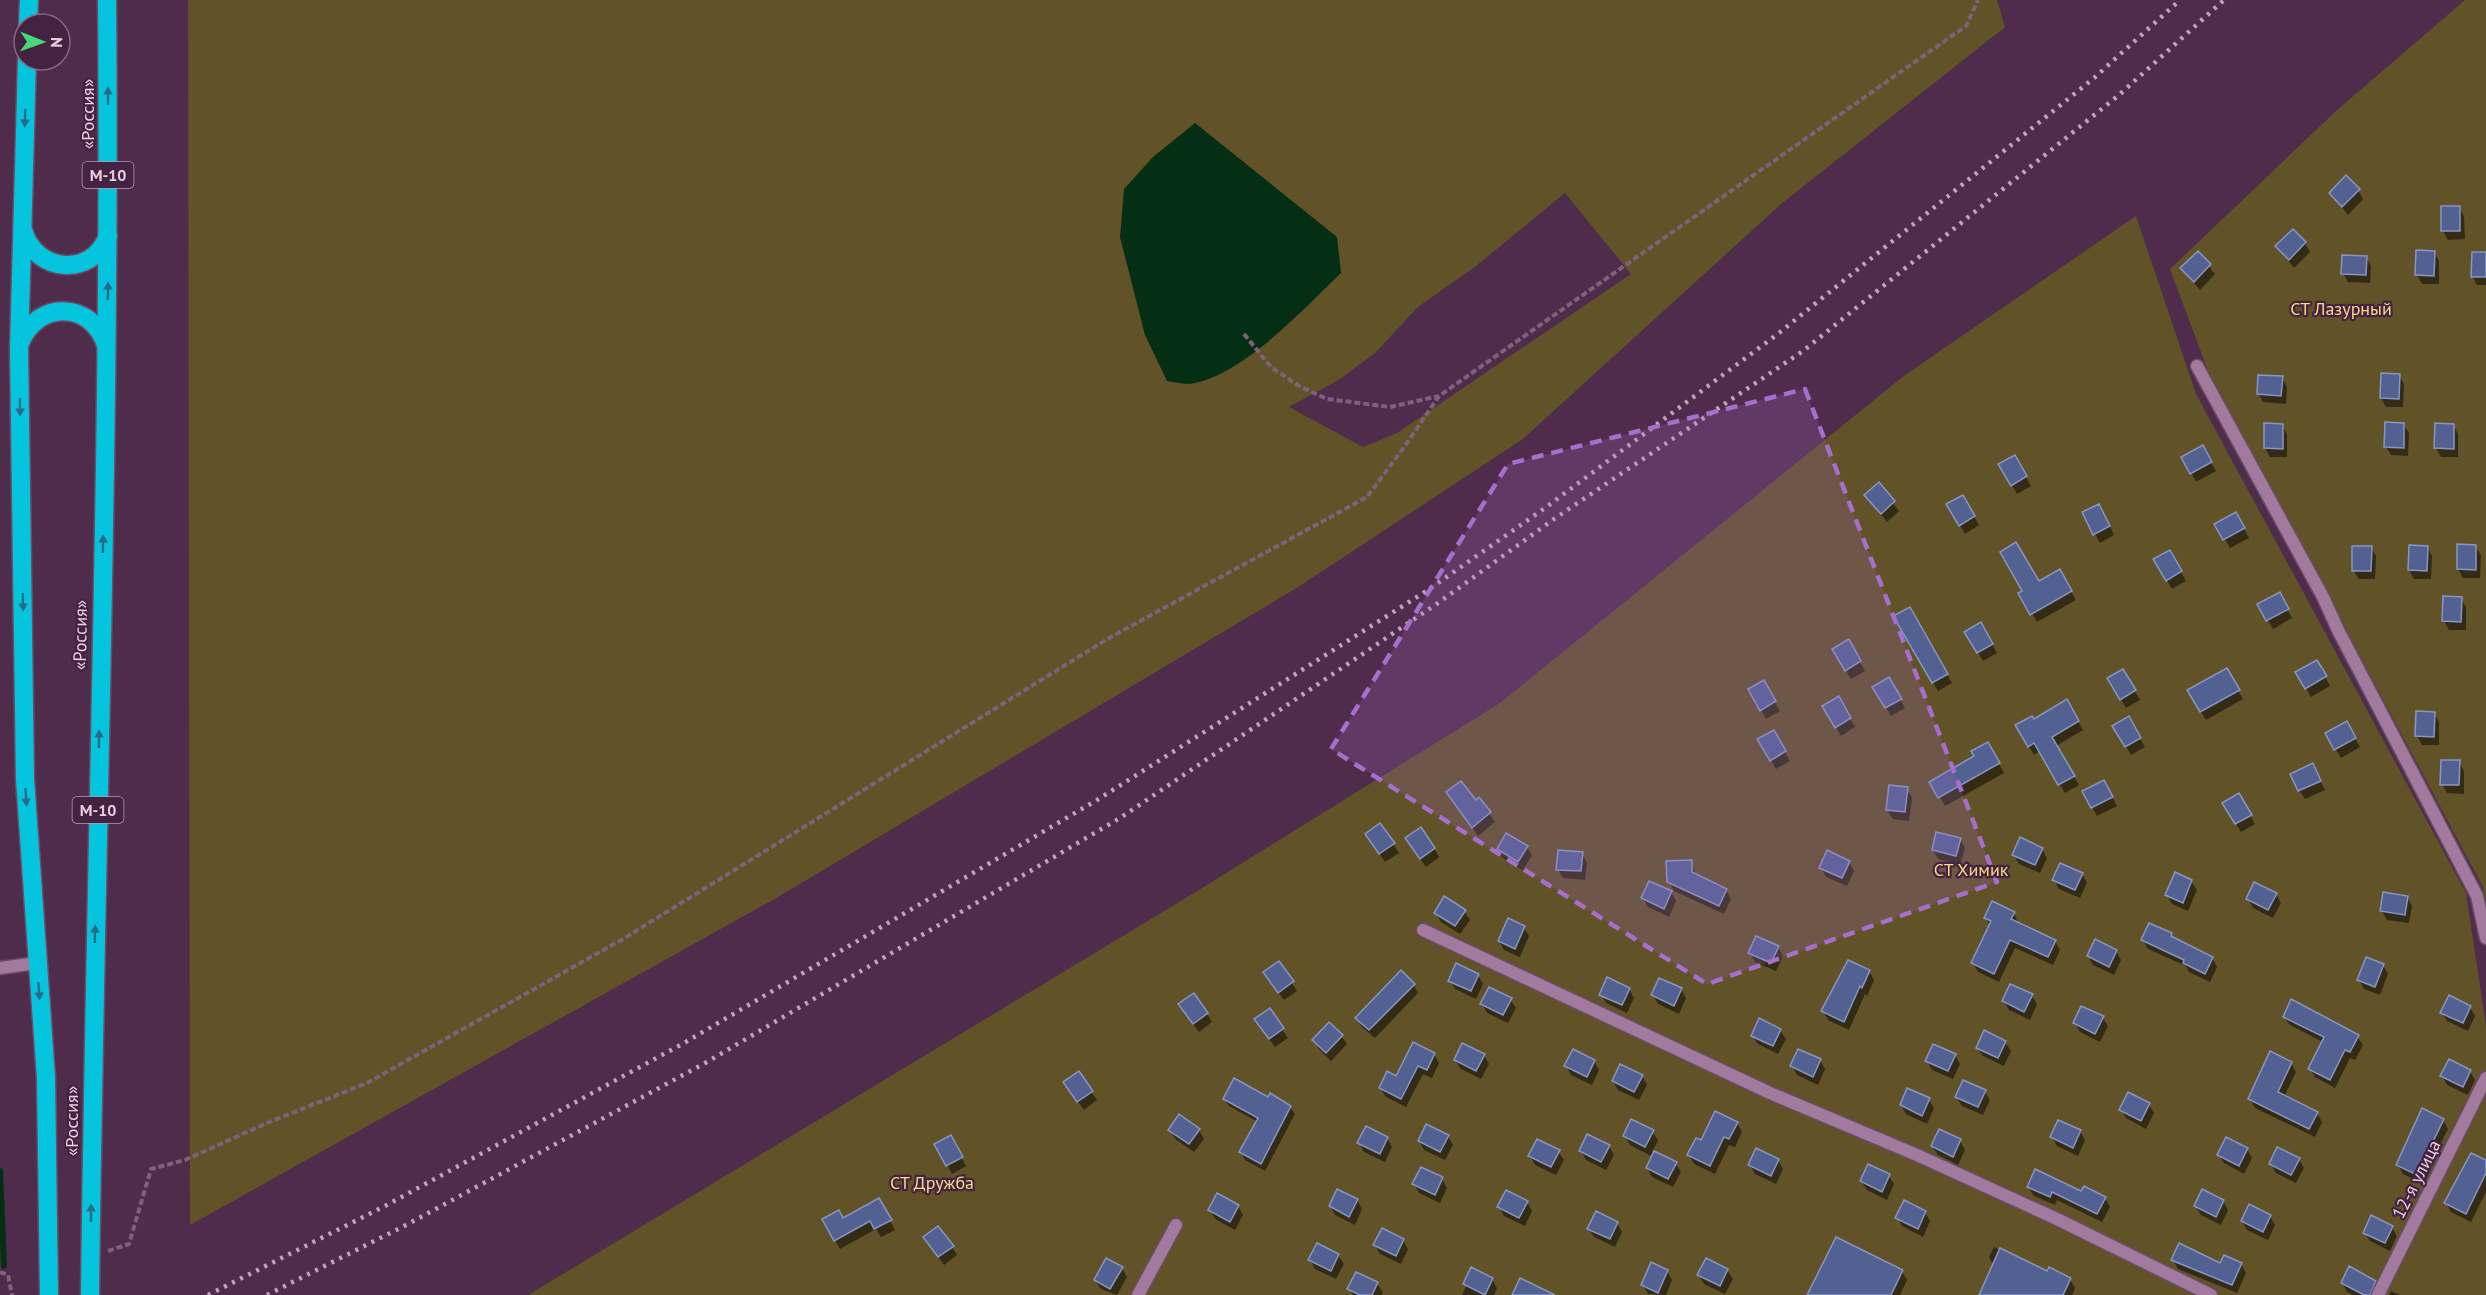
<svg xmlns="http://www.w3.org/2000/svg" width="2486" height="1295" font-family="'PT Sans',sans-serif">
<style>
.green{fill:#615227;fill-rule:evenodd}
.water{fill:#052f14}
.shadow{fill:#0007}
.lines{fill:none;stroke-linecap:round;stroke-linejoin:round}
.stream{stroke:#052f14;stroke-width:6}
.building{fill:#526092;stroke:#8796c3;stroke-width:1.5}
.lane-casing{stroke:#6a4c66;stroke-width:15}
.street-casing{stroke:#6a4c66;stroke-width:15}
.highway-casing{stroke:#6a4c66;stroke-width:21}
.path{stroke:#80617c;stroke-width:4;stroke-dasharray:6 3;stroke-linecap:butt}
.lane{stroke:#a27a9d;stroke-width:12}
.street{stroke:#a27a9d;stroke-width:12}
.highway{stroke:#05c5de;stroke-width:18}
.rail{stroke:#c0a6bc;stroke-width:4.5;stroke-dasharray:3 6;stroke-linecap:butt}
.oneway{fill:#286b88}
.marked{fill:#a66ecd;fill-opacity:0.2;stroke:#a66ecd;stroke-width:4.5;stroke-dasharray:12 8;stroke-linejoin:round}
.labels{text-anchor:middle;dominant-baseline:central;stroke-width:4.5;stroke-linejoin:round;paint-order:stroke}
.shield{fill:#442241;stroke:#b69cb2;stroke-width:1.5}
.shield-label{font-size:16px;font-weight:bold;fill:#e7d0e3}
.street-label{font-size:18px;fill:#e7d0e3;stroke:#442241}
.park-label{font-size:18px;fill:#f9da83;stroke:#442241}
</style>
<rect width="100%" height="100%" fill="#4f2c4b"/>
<!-- green -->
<g class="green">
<path d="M 188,0 L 1997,0 L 2005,27 L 1781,204 L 1523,439 L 1295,589 L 778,897 L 190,1225 ZM 1195,123 L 1252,171 L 1280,331 L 1253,354 ZM 1565,193 L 1631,274 L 1397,433 L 1363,447 L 1289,407 L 1340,379 L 1375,353 L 1418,307 L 1476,266 Z"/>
<polygon points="2465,0 2486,0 2486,922 2483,887 2208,371 2170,269 2336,111"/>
<polygon points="2136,216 2196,394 2466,893 2486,1026 2486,1295 528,1295 1194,893 1500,703 1905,375"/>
</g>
<!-- water -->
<path class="water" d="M 1195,123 L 1337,237 L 1341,273 C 1303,309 1243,376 1190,384 C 1183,384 1174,382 1167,381 L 1145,335 L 1120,237 L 1124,189 L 1153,157 Z"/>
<!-- shadow -->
<g class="shadow">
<polygon points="2358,190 2363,199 2348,215 2331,193"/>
<polygon points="2459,207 2464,216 2465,239 2448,240 2443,231"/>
<polygon points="2305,243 2310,252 2294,268 2277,246"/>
<polygon points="2434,252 2439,261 2439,284 2422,284 2417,275"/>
<polygon points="2198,253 2215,274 2200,290 2182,269"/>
<polygon points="2486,253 2486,285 2477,285 2472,276"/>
<polygon points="2366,257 2371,266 2370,283 2348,282 2343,273"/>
<polygon points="2382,375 2399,375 2404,384 2403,407 2386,407 2381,398"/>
<polygon points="2282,378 2287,387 2286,404 2263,402 2258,393"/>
<polygon points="2403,424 2409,433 2408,456 2391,455 2386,447"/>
<polygon points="2282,425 2287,434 2287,457 2270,457 2265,448"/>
<polygon points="2453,425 2458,434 2458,457 2441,457 2436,448"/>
<polygon points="2202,447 2216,471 2196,482 2183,457"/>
<polygon points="2015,457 2031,486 2017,494 2000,465"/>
<polygon points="1878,484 1899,511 1887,522 1866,496"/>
<polygon points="1963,497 1979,525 1965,534 1948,505"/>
<polygon points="2104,514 2114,535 2100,543 2095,534"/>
<polygon points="2236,514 2249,538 2230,548 2216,524"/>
<polygon points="2475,546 2481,555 2480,578 2463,578 2458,569"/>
<polygon points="2427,547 2432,556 2431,579 2414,579 2409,570"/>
<polygon points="2371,548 2376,556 2375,579 2359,579 2353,570"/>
<polygon points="2169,552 2186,581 2172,589 2155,560"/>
<polygon points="2059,571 2076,600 2037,622 2020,594"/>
<polygon points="2279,594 2292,618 2273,629 2259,604"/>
<polygon points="2461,598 2466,607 2466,630 2449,630 2444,621"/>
<polygon points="1909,609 1952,683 1938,691 1895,617"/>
<polygon points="1980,624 1997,653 1983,661 1966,632"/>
<polygon points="1848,641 1865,671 1851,679 1834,650"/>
<polygon points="2317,662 2330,686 2311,697 2297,672"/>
<polygon points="2226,670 2243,699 2206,720 2189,691"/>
<polygon points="2123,671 2140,700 2126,708 2109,679"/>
<polygon points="1889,679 1905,708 1891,716 1875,687"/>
<polygon points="1763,682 1780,711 1766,719 1750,690"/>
<polygon points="1838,698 1855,727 1841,736 1824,706"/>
<polygon points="2066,701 2083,730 2056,746 2079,785 2065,793 2040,751 2034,755 2017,726 2033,721"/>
<polygon points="2434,713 2439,722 2439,745 2422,745 2417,736"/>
<polygon points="2128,718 2145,747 2131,755 2114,726"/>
<polygon points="2346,723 2360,747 2341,758 2327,734"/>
<polygon points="1773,732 1790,761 1776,769 1759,740"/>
<polygon points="1988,744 2004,773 1945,806 1931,782 1976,757"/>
<polygon points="2459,762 2464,771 2464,794 2447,793 2442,784"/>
<polygon points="2317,774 2325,790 2305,799 2299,790"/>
<polygon points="1907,789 1912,798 1909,821 1893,819 1887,810"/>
<polygon points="2109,791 2117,806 2097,816 2084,792"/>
<polygon points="2239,795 2255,824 2241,832 2224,803"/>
<polygon points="1479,799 1495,822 1478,836 1453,801 1475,803"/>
<polygon points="1960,839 1965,848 1960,865 1938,859 1933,850"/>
<polygon points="1372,843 1393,844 1399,853 1385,862"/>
<polygon points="1412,847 1434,848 1439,857 1426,867"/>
<polygon points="1527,847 1532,855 1523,870 1503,858 1498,849"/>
<polygon points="2042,849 2047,858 2040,873 2019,864 2014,855"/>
<polygon points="1582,854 1587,863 1585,880 1563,878 1558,869"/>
<polygon points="1691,862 1696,876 1726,890 1731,899 1724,914 1674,891 1669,881"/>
<polygon points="1849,862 1854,871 1847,886 1826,877 1821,868"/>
<polygon points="2082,874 2087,883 2080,898 2059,889 2054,880"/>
<polygon points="2191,881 2197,890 2188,911 2172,904 2167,895"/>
<polygon points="1671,892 1676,901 1669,917 1648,907 1643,898"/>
<polygon points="2276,894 2281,903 2273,918 2253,908 2248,899"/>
<polygon points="2407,897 2412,906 2409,923 2387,920 2382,911"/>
<polygon points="1464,911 1470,920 1460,934 1441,922 1436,913"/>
<polygon points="2014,913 2018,923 2055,941 2060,950 2053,965 2015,948 1999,982 1978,972 1973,963 1990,926 1986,918"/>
<polygon points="1524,928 1529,936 1520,957 1504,950 1499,941"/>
<polygon points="2171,934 2174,939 2212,958 2217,967 2210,982 2189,972 2186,966 2148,949 2143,940"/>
<polygon points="1778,947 1783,956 1776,971 1755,962 1750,953"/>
<polygon points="2116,951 2121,960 2114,975 2093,965 2088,956"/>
<polygon points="1279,963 1297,991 1284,1000 1270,982"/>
<polygon points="2383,965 2388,974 2380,995 2364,989 2359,980"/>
<polygon points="1869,971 1874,980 1867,996 1865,994 1849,1030 1828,1020 1823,1011"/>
<polygon points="1478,975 1483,984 1476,999 1455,989 1450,980"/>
<polygon points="1413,984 1418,993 1375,1038 1362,1027 1357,1018"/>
<polygon points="1629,989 1634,998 1627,1013 1606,1003 1601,994"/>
<polygon points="1681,989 1686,998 1679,1014 1658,1004 1653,995"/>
<polygon points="2032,996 2037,1004 2030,1020 2009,1010 2004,1001"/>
<polygon points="1510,999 1516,1008 1508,1023 1487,1013 1482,1004"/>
<polygon points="2470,1007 2475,1016 2468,1031 2447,1021 2442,1012"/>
<polygon points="1269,1010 1288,1038 1275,1047 1261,1028"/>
<polygon points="1185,1013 1207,1014 1212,1022 1199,1032"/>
<polygon points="2284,1017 2357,1036 2363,1045 2355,1060 2350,1058 2335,1088 2315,1077 2310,1069 2323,1042 2290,1025"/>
<polygon points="2103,1018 2108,1026 2100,1042 2080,1032 2075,1023"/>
<polygon points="1780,1030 1786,1039 1778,1054 1758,1044 1752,1036"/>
<polygon points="1341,1036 1347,1044 1331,1061 1319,1049 1314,1041"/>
<polygon points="2005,1042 2011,1051 2004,1066 1983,1056 1977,1048"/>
<polygon points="1434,1054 1439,1063 1432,1078 1423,1074 1406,1107 1386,1097 1380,1088"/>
<polygon points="1484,1055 1489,1064 1481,1079 1461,1069 1455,1060"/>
<polygon points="1955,1055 1960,1064 1953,1079 1932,1070 1927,1061"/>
<polygon points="1820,1060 1825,1069 1818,1085 1797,1075 1792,1066"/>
<polygon points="1594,1061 1599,1070 1592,1085 1571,1075 1566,1066"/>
<polygon points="2291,1063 2296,1072 2284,1097 2317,1113 2322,1122 2315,1137 2255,1108 2250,1099"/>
<polygon points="2470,1071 2475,1080 2468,1095 2447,1085 2442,1076"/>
<polygon points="1078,1073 1097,1100 1084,1110 1070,1091"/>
<polygon points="1642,1076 1647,1085 1639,1100 1618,1090 1613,1081"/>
<polygon points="1984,1091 1990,1100 1983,1115 1962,1106 1956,1097"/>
<polygon points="1224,1099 1268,1099 1290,1107 1295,1114 1265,1171 1245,1160 1241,1152 1258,1122 1229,1106"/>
<polygon points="1929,1100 1934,1108 1927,1124 1906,1114 1901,1105"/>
<polygon points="2149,1105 2154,1113 2146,1129 2126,1118 2121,1109"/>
<polygon points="2443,1120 2448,1129 2429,1166 2431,1169 2424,1184 2403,1174 2398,1165"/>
<polygon points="1737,1123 1742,1132 1735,1147 1729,1145 1715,1174 1694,1164 1689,1155 1702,1142"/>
<polygon points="1170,1130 1199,1130 1204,1139 1194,1152 1175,1139"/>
<polygon points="1652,1131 1658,1140 1652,1152 1675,1163 1681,1172 1673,1187 1652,1177 1647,1168 1653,1157 1630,1145 1625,1136"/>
<polygon points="1939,1131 1960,1141 1965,1150 1958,1165 1938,1155 1932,1146"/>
<polygon points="2080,1131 2085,1140 2078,1156 2057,1146 2052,1137"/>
<polygon points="1448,1136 1453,1145 1445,1160 1424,1150 1419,1141"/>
<polygon points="950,1137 966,1166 952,1174 936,1145"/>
<polygon points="1387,1138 1392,1147 1385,1162 1364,1152 1359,1143"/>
<polygon points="1609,1146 1614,1155 1606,1170 1586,1160 1581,1151"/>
<polygon points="2247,1149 2252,1158 2244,1174 2224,1163 2219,1155"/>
<polygon points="1558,1151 1564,1160 1556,1175 1535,1165 1530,1156"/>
<polygon points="2299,1159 2304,1168 2296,1183 2276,1173 2271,1164"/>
<polygon points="1778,1160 1783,1169 1776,1184 1755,1174 1750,1165"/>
<polygon points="2486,1161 2486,1192 2471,1222 2451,1212 2446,1203"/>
<polygon points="1869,1166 1889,1176 1894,1184 1887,1200 1867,1190 1861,1181"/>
<polygon points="1442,1179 1447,1188 1440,1203 1419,1193 1414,1184"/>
<polygon points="2028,1187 2082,1193 2105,1198 2110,1207 2102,1222 2057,1200 2055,1205 2034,1196"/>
<polygon points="879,1200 895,1230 881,1237 876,1229 840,1249 824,1220 843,1220"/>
<polygon points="1357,1200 1362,1209 1355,1225 1335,1215 1330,1206"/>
<polygon points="2223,1201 2228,1210 2221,1225 2201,1215 2195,1206"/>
<polygon points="1527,1202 1532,1211 1525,1226 1504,1216 1499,1207"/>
<polygon points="1238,1206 1243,1215 1235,1230 1215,1219 1210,1210"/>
<polygon points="1925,1212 1930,1221 1923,1237 1902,1226 1897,1217"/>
<polygon points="2270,1216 2275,1225 2268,1240 2247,1230 2242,1221"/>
<polygon points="2372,1217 2392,1227 2397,1236 2390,1251 2370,1241 2364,1232"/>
<polygon points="1617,1223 1622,1232 1615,1247 1594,1237 1589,1229"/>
<polygon points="925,1238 952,1247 957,1255 944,1265"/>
<polygon points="1403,1240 1408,1249 1401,1264 1380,1254 1375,1245"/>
<polygon points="1994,1247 2048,1273 2070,1279 2075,1288 2072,1295 1980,1295 1994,1267 1989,1257"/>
<polygon points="1338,1255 1344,1264 1336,1279 1315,1269 1310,1260"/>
<polygon points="1707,1260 1727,1270 1733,1279 1725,1294 1704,1284 1699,1275"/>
<polygon points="2173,1260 2221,1265 2241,1264 2246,1273 2237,1293 2178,1269"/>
<polygon points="1122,1268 1127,1277 1117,1295 1101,1289 1095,1280"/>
<polygon points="1667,1271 1672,1280 1666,1295 1648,1294 1643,1285"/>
<polygon points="1902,1271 1907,1280 1900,1295 1812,1295"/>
<polygon points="1357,1274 1377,1284 1383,1292 1381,1295 1353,1295 1349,1289"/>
<polygon points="1492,1279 1497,1288 1494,1295 1462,1295 1466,1286 1464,1284"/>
<polygon points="2342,1283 2374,1283 2380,1291 2378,1295 2353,1295 2347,1292"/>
<polygon points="2391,1291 2400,1295 2389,1295"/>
</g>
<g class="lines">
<!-- stream -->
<polyline class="stream" points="0,1171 4,1266"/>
</g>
<!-- building -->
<g class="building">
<polygon points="2346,175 2360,189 2342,207 2329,193"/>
<rect x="2441" y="206" width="19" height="25"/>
<polygon points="2293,229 2306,242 2289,260 2275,246"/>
<polygon points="2416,250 2435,251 2434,276 2415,275"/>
<polygon points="2198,251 2211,264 2194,282 2180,268"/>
<polygon points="2472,252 2486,252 2486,277 2471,277"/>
<polygon points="2342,255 2367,256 2366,275 2341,274"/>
<polygon points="2381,373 2400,374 2399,399 2380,398"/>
<polygon points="2258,375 2283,376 2281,396 2257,394"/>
<polygon points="2385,422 2404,423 2404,448 2384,447"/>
<polygon points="2264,423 2283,424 2283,449 2264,448"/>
<polygon points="2435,423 2454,424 2454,449 2434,448"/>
<polygon points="2203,445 2212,462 2190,474 2181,457"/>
<polygon points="2015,455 2027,476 2011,486 1998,464"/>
<polygon points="1879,482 1895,501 1881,514 1864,495"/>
<polygon points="1963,495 1975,516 1959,526 1946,504"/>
<polygon points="2099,504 2110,526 2093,535 2082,512"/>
<polygon points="2236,512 2245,528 2223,540 2214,524"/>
<polygon points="2016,542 2039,581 2060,569 2072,591 2030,615 2018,593 2022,591 2000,552"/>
<polygon points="2457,544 2476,545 2476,570 2457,569"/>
<polygon points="2409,545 2428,546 2427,571 2408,570"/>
<polygon points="2352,546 2372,546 2371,571 2352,571"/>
<polygon points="2170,550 2182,571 2166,581 2153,559"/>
<polygon points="2280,592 2289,609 2266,621 2257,604"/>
<polygon points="2443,596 2462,597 2461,622 2442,621"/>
<polygon points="1910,607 1948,674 1932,683 1893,616"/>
<polygon points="1981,622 1993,644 1977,653 1964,632"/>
<polygon points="1849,639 1861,661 1845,671 1832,649"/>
<polygon points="2317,660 2327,676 2305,689 2295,672"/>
<polygon points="2227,668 2240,690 2200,712 2187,690"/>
<polygon points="2123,669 2136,690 2120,700 2107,678"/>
<polygon points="1889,677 1902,699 1885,708 1872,687"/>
<polygon points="1764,680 1776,701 1760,711 1748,689"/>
<polygon points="1839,696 1851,718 1835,728 1822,706"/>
<polygon points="2067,699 2079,721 2052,737 2075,776 2058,785 2034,743 2028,747 2015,725 2032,716 2034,719"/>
<polygon points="2416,711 2435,712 2434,737 2415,736"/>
<polygon points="2129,716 2141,738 2125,747 2112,726"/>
<polygon points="2347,721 2356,738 2334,750 2325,733"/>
<polygon points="1774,730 1786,751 1770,761 1757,739"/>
<polygon points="1988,742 2000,763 1938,798 1929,782 1974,756 1971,751"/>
<polygon points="2441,760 2460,760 2459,785 2440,785"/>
<polygon points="2313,763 2321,781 2298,791 2290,774"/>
<polygon points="2104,780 2113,797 2091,808 2082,791"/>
<polygon points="1461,781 1476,800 1479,797 1491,812 1472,828 1446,792"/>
<polygon points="1889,785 1908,787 1905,812 1886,810"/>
<polygon points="2239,793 2252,815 2235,824 2222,803"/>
<polygon points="1380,823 1395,843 1379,854 1365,834"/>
<polygon points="1421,827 1435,848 1420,859 1405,838"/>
<polygon points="1936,832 1961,838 1956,856 1932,850"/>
<polygon points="1506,833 1528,846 1518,862 1497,849"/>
<polygon points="2020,837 2043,848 2035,865 2012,855"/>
<polygon points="1558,850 1583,852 1581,871 1556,870"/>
<polygon points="1827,850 1850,861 1842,878 1819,868"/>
<polygon points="1692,860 1692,872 1727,889 1719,906 1667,882 1666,861"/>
<polygon points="2060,863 2083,873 2075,890 2052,880"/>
<polygon points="2175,872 2192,880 2183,903 2165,895"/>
<polygon points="1649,881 1672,891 1664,909 1641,898"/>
<polygon points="2254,882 2277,893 2268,910 2246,899"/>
<polygon points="2383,892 2408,896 2405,915 2380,911"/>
<polygon points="1444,896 1466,910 1455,926 1434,913"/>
<polygon points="1992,901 2015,912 2011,919 2056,940 2048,957 2010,940 1994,974 1971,963 1991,921 1984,918"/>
<polygon points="1508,918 1525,926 1515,949 1498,941"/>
<polygon points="2149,923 2172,933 2171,936 2213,957 2205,974 2183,963 2184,960 2141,940"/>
<polygon points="1756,936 1779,946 1771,963 1748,953"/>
<polygon points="2095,939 2117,950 2109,967 2087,956"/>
<polygon points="2366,957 2384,964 2375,987 2357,980"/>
<polygon points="1848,960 1870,970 1862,988 1860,986 1844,1022 1821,1011"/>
<polygon points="1279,961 1294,981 1278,993 1263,972"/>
<polygon points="1456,963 1479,974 1471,991 1448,981"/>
<polygon points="1401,970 1415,984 1369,1030 1355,1018"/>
<polygon points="1607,977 1630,988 1622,1005 1599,995"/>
<polygon points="1659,978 1682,988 1674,1006 1651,995"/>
<polygon points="2010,984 2033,994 2024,1012 2002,1001"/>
<polygon points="1489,987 1512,998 1503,1015 1480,1004"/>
<polygon points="1194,993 1208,1013 1193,1024 1178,1004"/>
<polygon points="2449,995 2471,1006 2463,1023 2440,1013"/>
<polygon points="2291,999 2359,1035 2350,1052 2345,1050 2330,1080 2308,1069 2324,1037 2283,1017"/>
<polygon points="2081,1006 2104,1016 2095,1034 2073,1023"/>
<polygon points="1270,1008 1284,1028 1269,1039 1254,1019"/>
<polygon points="1759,1018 1781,1029 1773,1046 1751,1036"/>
<polygon points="1329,1022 1343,1035 1326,1053 1312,1040"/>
<polygon points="1984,1030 2006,1041 1998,1058 1976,1048"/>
<polygon points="1413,1042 1435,1053 1427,1070 1418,1066 1401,1099 1379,1088 1387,1071 1396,1076"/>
<polygon points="1462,1043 1485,1054 1476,1071 1454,1060"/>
<polygon points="1933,1044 1956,1054 1948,1071 1925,1061"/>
<polygon points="1573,1049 1595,1060 1587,1077 1564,1066"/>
<polygon points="1798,1049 1821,1059 1813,1077 1790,1066"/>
<polygon points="2270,1051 2292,1062 2278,1092 2318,1112 2309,1129 2248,1099"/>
<polygon points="2449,1059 2471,1070 2463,1087 2440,1076"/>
<polygon points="1620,1064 1643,1075 1634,1092 1612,1081"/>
<polygon points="1079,1071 1093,1091 1077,1102 1063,1082"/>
<polygon points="1234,1078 1268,1097 1270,1093 1291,1106 1261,1164 1239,1152 1258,1118 1223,1099"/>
<polygon points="1963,1080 1986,1090 1978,1107 1955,1097"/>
<polygon points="1907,1088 1930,1098 1922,1116 1900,1105"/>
<polygon points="2128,1092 2150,1103 2141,1121 2119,1110"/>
<polygon points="2422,1108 2444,1119 2425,1158 2427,1159 2419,1176 2396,1165"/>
<polygon points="1715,1111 1738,1122 1729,1139 1724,1137 1710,1166 1687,1155 1696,1138 1701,1140"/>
<polygon points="1179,1114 1200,1129 1189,1144 1168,1130"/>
<polygon points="1631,1119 1654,1130 1645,1147 1623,1136"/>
<polygon points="2058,1120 2081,1130 2073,1148 2050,1137"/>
<polygon points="1426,1124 1449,1135 1440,1152 1418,1141"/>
<polygon points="1366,1126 1388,1137 1380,1154 1357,1143"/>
<polygon points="1939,1129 1961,1139 1953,1157 1931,1146"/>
<polygon points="1587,1134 1610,1145 1601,1162 1579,1151"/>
<polygon points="951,1135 963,1157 946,1166 934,1144"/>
<polygon points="2226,1137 2248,1148 2239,1166 2217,1155"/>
<polygon points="1537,1139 1560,1150 1551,1167 1528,1156"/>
<polygon points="2277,1147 2300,1158 2291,1175 2269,1164"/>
<polygon points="1756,1148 1779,1159 1771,1176 1748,1165"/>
<polygon points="1654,1151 1677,1162 1668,1179 1646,1168"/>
<polygon points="2471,1153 2486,1160 2486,1173 2466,1214 2444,1203"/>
<polygon points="1868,1164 1890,1174 1882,1192 1860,1181"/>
<polygon points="1421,1167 1443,1177 1435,1195 1412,1184"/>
<polygon points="2035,1169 2081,1191 2084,1186 2106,1197 2097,1214 2052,1192 2050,1197 2027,1187"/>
<polygon points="1337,1189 1358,1199 1349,1217 1329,1206"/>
<polygon points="2202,1189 2224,1200 2216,1217 2194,1206"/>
<polygon points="1506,1190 1528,1201 1519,1218 1497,1207"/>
<polygon points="1217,1193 1239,1205 1230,1222 1208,1210"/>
<polygon points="879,1198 892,1220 874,1229 870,1221 834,1241 822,1219 839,1210 843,1218"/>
<polygon points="1904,1200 1926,1211 1918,1229 1895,1218"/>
<polygon points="2249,1204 2271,1215 2263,1232 2241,1221"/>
<polygon points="1596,1211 1618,1222 1610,1239 1587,1229"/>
<polygon points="2371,1215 2393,1226 2385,1243 2363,1233"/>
<polygon points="938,1226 954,1246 938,1257 923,1237"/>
<polygon points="1382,1228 1404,1239 1396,1256 1373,1245"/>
<polygon points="1836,1237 1903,1270 1891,1295 1807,1295"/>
<polygon points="1317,1243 1339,1254 1331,1271 1308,1260"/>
<polygon points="2179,1243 2220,1263 2224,1255 2242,1263 2232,1285 2171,1260"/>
<polygon points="2000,1248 2047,1271 2049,1267 2071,1278 2063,1295 1979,1295"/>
<polygon points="1106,1258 1123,1267 1110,1289 1094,1280"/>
<polygon points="1706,1258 1728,1269 1720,1286 1697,1275"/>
<polygon points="1651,1262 1668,1270 1658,1293 1641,1285"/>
<polygon points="2349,1266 2376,1281 2370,1295 2364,1295 2341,1283"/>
<polygon points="1471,1267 1493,1278 1485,1295 1463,1284"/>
<polygon points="1356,1272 1378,1282 1372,1295 1360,1295 1347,1289"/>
<polygon points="1520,1278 1555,1295 1512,1295"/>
</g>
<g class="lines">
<defs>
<g id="lane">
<polyline points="2197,366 2323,597 2338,630 2477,896 2486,938"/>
<polyline points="1423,930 1770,1093 1917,1155 2057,1219 2211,1295"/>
<polyline points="0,968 37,963"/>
</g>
<g id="street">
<polyline points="1138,1295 1176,1225"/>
<polyline points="2378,1295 2486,1078"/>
</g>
<g id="highway">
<polyline points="28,24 29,0"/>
<polyline points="27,60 19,349 25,779 46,1078 49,1295"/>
<path d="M 23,230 C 35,273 92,278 108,236"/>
<path d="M 20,343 C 37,300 92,301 106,345"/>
<path d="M 90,1295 C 95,863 111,432 107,0"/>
</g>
</defs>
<!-- lane casing -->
<use href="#lane" class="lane-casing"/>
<!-- street casing -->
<use href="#street" class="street-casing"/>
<!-- highway casing -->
<use href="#highway" class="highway-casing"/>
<!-- path -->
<g class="path">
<polyline points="1244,334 1271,367 1299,386 1327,399 1390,407 1439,396"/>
<polyline points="108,1251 129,1244 151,1169 185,1160 267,1123 367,1083 623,939 1109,638 1367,497 1407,443 1439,396 1966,26 1978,0"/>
<polyline points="0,1272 8,1275 12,1295"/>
</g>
<!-- lane -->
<use href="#lane" class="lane"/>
<!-- street -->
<use href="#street" class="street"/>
<!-- highway -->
<use href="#highway" class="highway"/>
<!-- rail -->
<g class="rail">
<polyline points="208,1295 385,1206 684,1043 1097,800 1428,590 1545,508 1779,333 2094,78 2180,0"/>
<polyline points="267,1295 408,1224 707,1062 1120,818 1438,603 1554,519 1803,351 2119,95 2224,0"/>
</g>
</g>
<!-- one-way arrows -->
<defs><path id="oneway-solid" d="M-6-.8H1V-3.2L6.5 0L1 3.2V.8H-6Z" transform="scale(1.5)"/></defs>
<g class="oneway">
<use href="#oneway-solid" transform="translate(108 96) rotate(-90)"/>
<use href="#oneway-solid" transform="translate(25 118) rotate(92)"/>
<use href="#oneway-solid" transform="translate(108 291) rotate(-89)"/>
<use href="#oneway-solid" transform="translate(20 407) rotate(89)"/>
<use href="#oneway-solid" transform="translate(103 544) rotate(-89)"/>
<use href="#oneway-solid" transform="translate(23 602) rotate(89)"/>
<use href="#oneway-solid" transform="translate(99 739) rotate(-89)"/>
<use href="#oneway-solid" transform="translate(26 797) rotate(86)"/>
<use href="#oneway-solid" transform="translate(95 934) rotate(-89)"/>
<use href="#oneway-solid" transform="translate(39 991) rotate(86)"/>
<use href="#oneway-solid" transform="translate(91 1213) rotate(-90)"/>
</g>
<!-- marked area -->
<path class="marked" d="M 1805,389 L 1997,882 L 1707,984 L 1331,749 L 1508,464 Z"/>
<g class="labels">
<!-- shield labels -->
<g class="shield">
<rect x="82.5" y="162" width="51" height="26" rx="4.5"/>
<rect x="72.5" y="797" width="51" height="26" rx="4.5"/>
</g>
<g class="shield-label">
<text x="108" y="175">М-10</text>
<text x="98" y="810">М-10</text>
</g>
<!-- street labels -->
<g class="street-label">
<text transform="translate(87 114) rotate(-90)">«Россия»</text>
<text transform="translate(80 635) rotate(-89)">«Россия»</text>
<text transform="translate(71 1121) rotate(-90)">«Россия»</text>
<text transform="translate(2416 1179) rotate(-63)">12-я улица</text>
</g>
<!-- park labels -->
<g class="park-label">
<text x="2341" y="308">СТ Лазурный</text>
<text x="1971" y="869">СТ Химик</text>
<text x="932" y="1182">СТ Дружба</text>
</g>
</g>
<!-- north arrow -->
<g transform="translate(42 42) rotate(91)"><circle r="28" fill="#442241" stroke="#856882" stroke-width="1.5"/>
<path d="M0-4.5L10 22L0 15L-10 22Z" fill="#48d779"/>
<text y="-9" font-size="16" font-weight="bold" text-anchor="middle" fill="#e7d0e3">N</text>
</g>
</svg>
